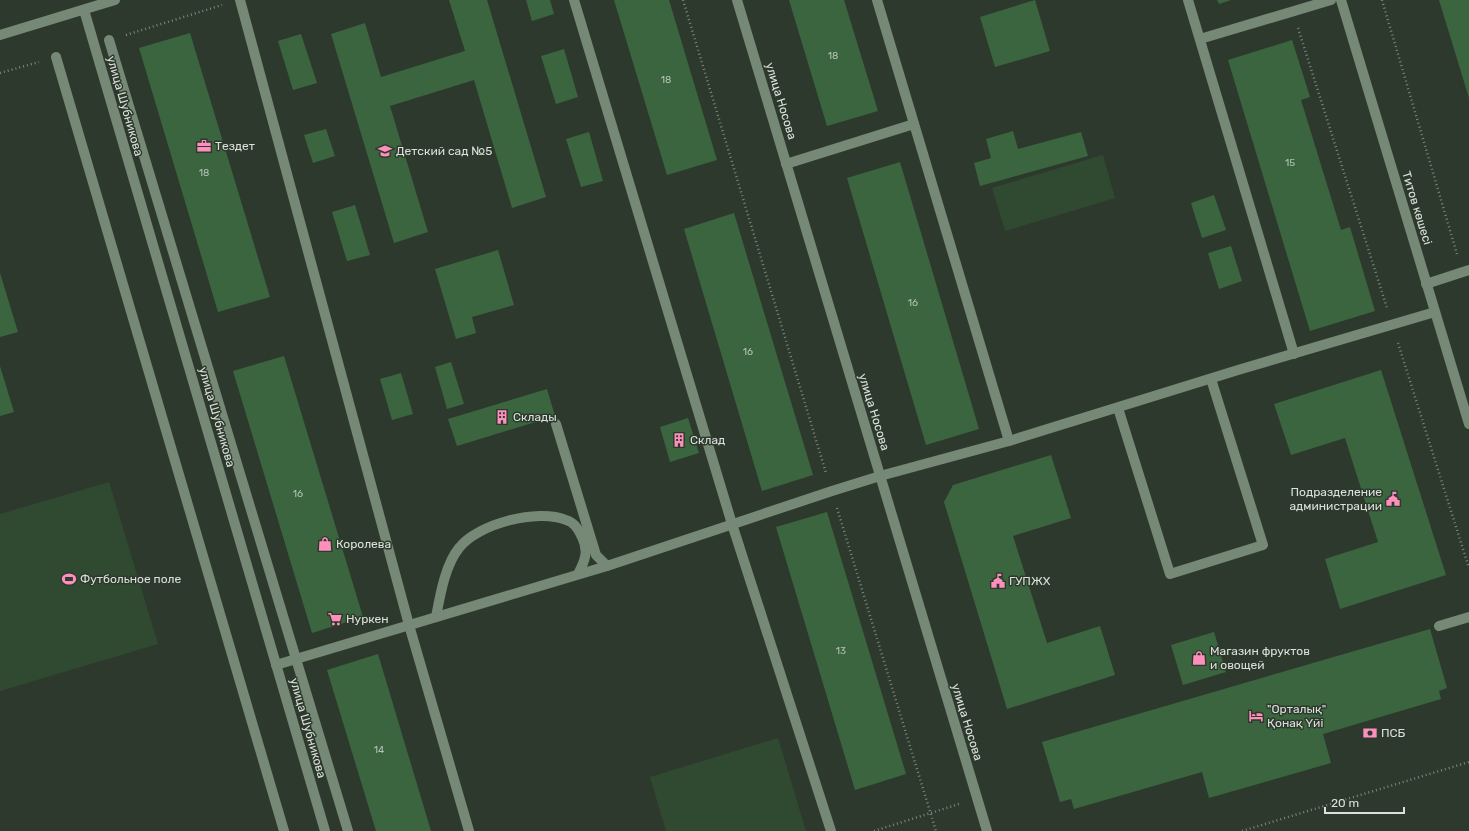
<svg xmlns="http://www.w3.org/2000/svg" width="1469" height="831" font-family="Rubik,sans-serif">
<style>
.green{fill:#304a31}
.building{fill:#3b653e}
.lines{fill:none;stroke-linecap:round;stroke-linejoin:round}
.path{stroke:#7d867d;stroke-width:2.5;stroke-dasharray:1 3;stroke-linecap:butt}
.minor{stroke:#768976;stroke-width:10}
.labels{text-anchor:middle;dominant-baseline:central;stroke-width:3;stroke-linejoin:round;paint-order:stroke}
.number-label{font-size:10px;fill:#b2c2b3}
.street-label{font-size:12px;fill:#dae1da;stroke:#2e392e}
.poi-label{font-size:12px;fill:#dae1da;stroke:#2e392e;text-anchor:start}
</style>
<rect width="100%" height="100%" fill="#2e392e"/>
<!-- green -->
<g class="green">
<polygon points="1103,155 1115,198 1005,231 992,188"/>
<polygon points="109,482 158,644 0,691 0,514"/>
<polygon points="778,738 806,831 666,831 650,777"/>
</g>
<!-- building -->
<g class="building">
<polygon points="449,0 487,0 546,197 512,208 474,80 390,106 428,232 394,243 331,34 365,23 381,77 465,51"/>
<polygon points="526,0 550,0 554,14 532,21"/>
<polygon points="614,0 669,0 717,160 667,175"/>
<polygon points="789,0 844,0 878,111 827,126"/>
<polygon points="1035,0 1050,51 995,67 980,17"/>
<polygon points="1217,0 1231,0 1219,4"/>
<polygon points="1439,0 1469,0 1469,98"/>
<polygon points="190,33 270,297 218,312 139,48"/>
<polygon points="301,34 317,83 293,90 278,41"/>
<polygon points="1292,40 1310,97 1301,100 1341,230 1350,227 1375,311 1310,331 1228,60"/>
<polygon points="564,49 578,97 556,104 541,56"/>
<polygon points="326,129 335,156 313,163 304,135"/>
<polygon points="1013,131 1018,149 1081,132 1088,156 980,186 974,163 991,158 986,139"/>
<polygon points="589,132 603,181 581,187 566,139"/>
<polygon points="900,162 979,429 926,445 847,178"/>
<polygon points="1214,195 1226,230 1202,238 1191,203"/>
<polygon points="355,205 370,255 347,261 332,212"/>
<polygon points="734,213 813,475 762,491 684,229"/>
<polygon points="1231,246 1242,281 1219,289 1208,253"/>
<polygon points="498,250 514,305 472,317 476,333 456,339 435,269"/>
<polygon points="0,273 18,332 0,337"/>
<polygon points="284,356 363,617 312,633 233,371"/>
<polygon points="451,362 464,404 447,409 435,367"/>
<polygon points="0,366 14,412 0,416"/>
<polygon points="1381,370 1446,575 1340,609 1325,559 1378,542 1345,438 1291,455 1274,404"/>
<polygon points="401,373 413,414 392,420 380,379"/>
<polygon points="547,389 555,416 457,446 448,419"/>
<polygon points="688,418 699,453 670,462 660,427"/>
<polygon points="1051,455 1071,518 1013,536 1047,643 1100,626 1115,675 1007,709 944,502 953,485"/>
<polygon points="827,512 906,774 855,790 776,527"/>
<polygon points="1430,629 1447,688 1439,691 1441,699 1323,734 1331,763 1209,798 1202,772 1074,809 1071,799 1060,802 1042,742"/>
<polygon points="1214,632 1226,672 1183,685 1171,645"/>
<polygon points="378,654 431,831 376,831 327,670"/>
</g>
<g class="lines">
<!-- path -->
<g class="path">
<polyline points="683,0 826,473"/>
<polyline points="1382,0 1457,254"/>
<polyline points="1298,28 1387,308"/>
<polyline points="126,35 222,5"/>
<polyline points="0,73 39,62"/>
<polyline points="1398,343 1469,568"/>
<polyline points="837,508 936,831"/>
<polyline points="874,831 959,804"/>
<polyline points="1242,831 1469,762"/>
</g>
<!-- minor -->
<g class="minor">
<polyline points="240,0 409,625 469,831"/>
<polyline points="574,0 732,524 831,831"/>
<polyline points="737,0 987,831"/>
<polyline points="877,0 1009,441"/>
<polyline points="1188,0 1294,354"/>
<polyline points="1341,0 1469,424"/>
<polyline points="84,10 325,831"/>
<polyline points="0,35 115,0"/>
<polyline points="1200,39 1331,0"/>
<polyline points="109,40 348,831"/>
<polyline points="56,57 284,831"/>
<polyline points="786,164 914,124"/>
<polyline points="1426,284 1469,270"/>
<polyline points="1118,408 1170,574 1263,545 1211,379"/>
<polyline points="556,424 596,555 607,566"/>
<path d="M 436,617 C 440,596 445,565 459,548 C 477,524 538,508 566,520 C 574,522 579,530 582,537 C 589,551 585,561 578,574"/>
<polyline points="1439,626 1469,617"/>
<polyline points="276,665 607,566 832,491 880,476 1009,441 1238,370 1435,312"/>
</g>
</g>
<!-- icons -->
<defs>
<symbol id="office-bare" viewBox="-9 -9 18 18"><path d="M-6-3h4V-5.5h4V-3h4V5H-6ZM-1-4.5V-3h2v-1.5ZM-6 0V1H6V0Z" fill="#fe8ebb" stroke="#2e392e" stroke-width="2.5" paint-order="stroke"/></symbol>
<symbol id="school-bare" viewBox="-9 -9 18 18"><path d="M0-5L7-2L0 1L-7-2ZM-4 1L0 2.5L4 1V4Q0 6-4 4Z" fill="#fe8ebb" stroke="#2e392e" stroke-width="2.5" paint-order="stroke"/></symbol>
<symbol id="building-bare" viewBox="-9 -9 18 18"><path d="M-4-6H4V6H1V3H-1V6H-4ZM-2.5-4.3h1.7v1.8h-1.7ZM.8-4.3h1.7v1.8H.8ZM-2.5-1h1.7V.8h-1.7ZM.8-1h1.7V.8H.8Z" fill="#fe8ebb" stroke="#2e392e" stroke-width="2.5" paint-order="stroke"/></symbol>
<symbol id="civic-bare" viewBox="-9 -9 18 18"><path d="M-.6-6.5H3V-4.5H.6V-3L4-1V1h2V6H-6V1h2V-1L-.6-3ZM-1.2 2.5V6h2.4V2.5Z" fill="#fe8ebb" stroke="#2e392e" stroke-width="2.5" paint-order="stroke"/></symbol>
<symbol id="shop-bare" viewBox="-9 -9 18 18"><path d="M-5-2.5h2.3a2.7 3.5 0 0 1 5.4 0H5L5.5 6h-11ZM-1.5-2.5h3a1.5 2.3 0 0 0-3 0Z" fill="#fe8ebb" stroke="#2e392e" stroke-width="2.5" paint-order="stroke"/></symbol>
<symbol id="stadium-bare" viewBox="-9 -9 18 18"><path d="M0-5a6.5 5 0 1 0 0 10a6.5 5 0 1 0 0-10ZM-3.5-1.8h7v3.6h-7Z" fill="#fe8ebb" stroke="#2e392e" stroke-width="2.5" paint-order="stroke"/></symbol>
<symbol id="supermarket-bare" viewBox="-9 -9 18 18"><path d="M-6-5.5h2.5l.6 2H6L4.5 2H-2.5L-4.4-4H-6ZM-1.5 3.2a1.3 1.3 0 1 0 .1 0ZM3 3.2a1.3 1.3 0 1 0 .1 0Z" fill="#fe8ebb" stroke="#2e392e" stroke-width="2.5" paint-order="stroke"/></symbol>
<symbol id="hotel-bare" viewBox="-9 -9 18 18"><path d="M-6-4.5h1.5V1H6V5H4.5V3h-9V5H-6ZM-4 0a1.8 1.8 0 1 1 3.6 0ZM.5 0V-2.5h3Q6-2.5 6 0Z" fill="#fe8ebb" stroke="#2e392e" stroke-width="2.5" paint-order="stroke"/></symbol>
<symbol id="bank-bare" viewBox="-9 -9 18 18"><path d="M-6-4H6V4H-6ZM0-2.3a2.3 2.3 0 1 0 0 4.6a2.3 2.3 0 1 0 0-4.6Z" fill="#fe8ebb" stroke="#2e392e" stroke-width="2.5" paint-order="stroke"/></symbol>
</defs>
<g fill-rule="evenodd">
<use href="#office-bare" x="194" y="136" width="20" height="20"/>
<use href="#school-bare" x="375" y="141" width="20" height="20"/>
<use href="#building-bare" x="492" y="407" width="20" height="20"/>
<use href="#building-bare" x="669" y="430" width="20" height="20"/>
<use href="#civic-bare" x="1383" y="489" width="20" height="20"/>
<use href="#shop-bare" x="315" y="534" width="20" height="20"/>
<use href="#stadium-bare" x="59" y="569" width="20" height="20"/>
<use href="#civic-bare" x="988" y="571" width="20" height="20"/>
<use href="#supermarket-bare" x="325" y="609" width="20" height="20"/>
<use href="#shop-bare" x="1189" y="648" width="20" height="20"/>
<use href="#hotel-bare" x="1246" y="706" width="20" height="20"/>
<use href="#bank-bare" x="1360" y="723" width="20" height="20"/>
</g>
<g class="labels">
<!-- number labels -->
<g class="number-label">
<text x="833" y="56">18</text>
<text x="666" y="80">18</text>
<text x="1290" y="163">15</text>
<text x="204" y="173">18</text>
<text x="913" y="303">16</text>
<text x="748" y="352">16</text>
<text x="298" y="494">16</text>
<text x="841" y="651">13</text>
<text x="379" y="750">14</text>
</g>
<!-- street labels -->
<g class="street-label">
<text transform="translate(781 101) rotate(73)">улица Носова</text>
<text transform="translate(125 106) rotate(74)">улица Шубникова</text>
<text transform="translate(1417 208) rotate(73)">Титов көшесі</text>
<text transform="translate(874 412) rotate(73)">улица Носова</text>
<text transform="translate(217 417) rotate(74)">улица Шубникова</text>
<text transform="translate(967 722) rotate(73)">улица Носова</text>
<text transform="translate(308 728) rotate(74)">улица Шубникова</text>
</g>
<!-- poi labels -->
<g class="poi-label">
<text x="215" y="146">Тездет</text>
<text x="396" y="151">Детский сад №5</text>
<text x="513" y="417">Склады</text>
<text x="690" y="440">Склад</text>
<text x="1382" y="492" text-anchor="end">Подразделение<tspan x="1382" dy="14">администрации</tspan></text>
<text x="336" y="544">Королева</text>
<text x="80" y="579">Футбольное поле</text>
<text x="1009" y="581">ГУПЖХ</text>
<text x="346" y="619">Нуркен</text>
<text x="1210" y="651">Магазин фруктов<tspan x="1210" dy="14">и овощей</tspan></text>
<text x="1267" y="709">"Орталық"<tspan x="1267" dy="14">Қонақ Үйі</tspan></text>
<text x="1381" y="733">ПСБ</text>
</g>
</g>
<!-- scale -->
<path d="M1325 807v6h79v-6" fill="none" stroke="#dae1da" stroke-width="2"/>
<text x="1331" y="807" font-size="12" fill="#dae1da" stroke="#2e392e" stroke-width="3" paint-order="stroke">20 m</text>
</svg>
